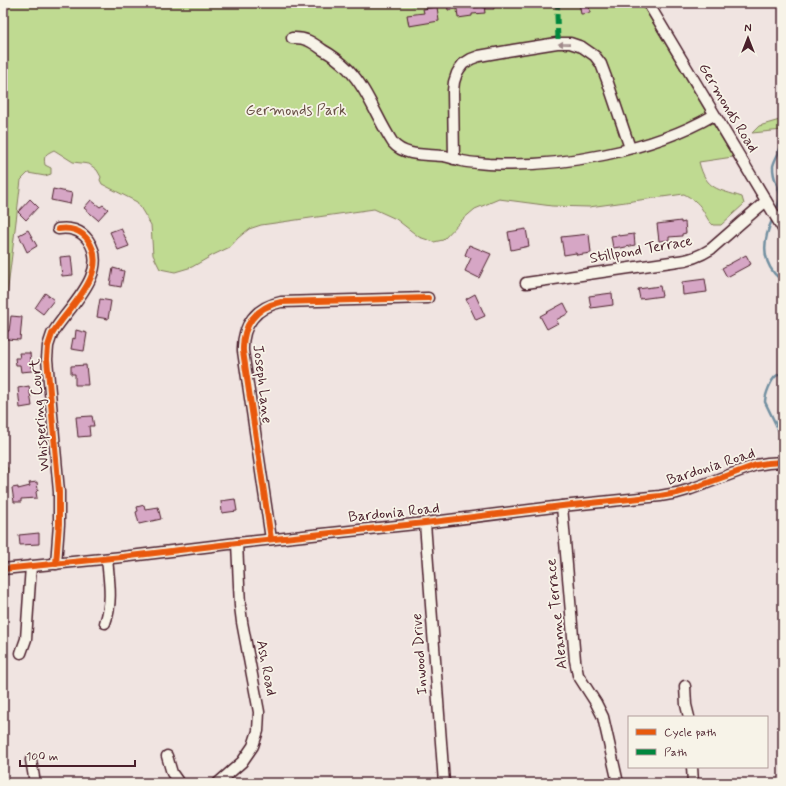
<svg xmlns="http://www.w3.org/2000/svg" width="786" height="786" font-family="Mynerve,sans-serif">
<style>
.green{fill:#bfda91;stroke:#847c5e}
.lines{fill:none;stroke-linecap:round;stroke-linejoin:round}
.stream{stroke:#7390a1;stroke-width:2.5}
.building{fill:#d6a6c5;stroke:#4a1f2b}
.minor-casing{stroke:#4a1f2b;stroke-width:13}
.minor{stroke:#f7f3e8;stroke-width:10}
.quiet{stroke:#00873e;stroke-width:5;stroke-dasharray:10 5;stroke-linecap:butt}
.cycleway-casing{stroke:#f7f3e8;stroke-width:8}
.cycleway{stroke:#e8590c;stroke-width:6}
.oneway{fill:#a0898a}
.labels{text-anchor:middle;dominant-baseline:central;stroke-width:3.5;stroke-linejoin:round;paint-order:stroke}
.street-label{font-size:15px;fill:#4a1f2b;stroke:#f7f3e8}
.park-label{font-size:15px;fill:#674e44;stroke:#f7f3e8}
</style>
<rect width="100%" height="100%" fill="#f0e4e1"/>
<filter id="ink" filterUnits="userSpaceOnUse"><feTurbulence type="fractalNoise" baseFrequency=".025" numOctaves="2"/><feDisplacementMap in="SourceGraphic" scale="8" xChannelSelector="R" yChannelSelector="G"/><feConvolveMatrix kernelMatrix="1 2 1 2 8 2 1 2 1" color-interpolation-filters="sRGB"/></filter>
<g filter="url(#ink)">
<!-- green -->
<g class="green">
<path d="M 3,3 L 641,3 L 733,157 L 699,162 C 706,190 718,189 742,197 L 744,204 L 721,225 L 713,225 C 707,220 706,215 702,209 C 698,202 691,198 684,194 L 589,207 L 552,206 L 499,199 L 475,209 L 462,220 L 443,240 L 434,242 L 419,237 L 396,219 L 374,209 L 261,225 L 249,229 L 238,238 L 230,247 L 213,255 L 192,267 L 175,272 L 160,269 L 153,255 L 151,225 L 137,202 L 102,184 L 100,180 L 101,177 L 97,170 L 89,164 L 73,162 L 54,150 C 46,154 43,155 45,165 L 51,168 L 51,174 L 45,176 L 28,173 L 21,180 L 3,329 Z"/>
<polygon points="783,119 783,130 752,133 759,126"/>
<polygon points="3,467 8,468 3,504"/>
</g>
<g class="lines">
<!-- stream -->
<g class="stream">
<path d="M 776,211 C 786,189 772,185 773,166 C 774,162 776,158 778,154 C 780,150 781,144 783,140"/>
<path d="M 773,218 C 765,235 760,256 774,273 C 776,276 780,278 783,282"/>
<path d="M 783,375 C 780,375 779,374 776,376 C 771,380 765,395 765,402 L 779,431 L 780,438 L 783,444"/>
</g>
</g>
<!-- building -->
<g class="building">
<polygon points="447,3 473,3 473,5 471,6 471,8 484,6 485,13 472,14 472,16 458,18 457,9 448,10"/>
<polygon points="484,3 493,3 494,9 485,9"/>
<polygon points="579,3 589,3 590,13 581,14"/>
<polygon points="437,7 439,21 409,26 407,15 424,13 423,9"/>
<polygon points="53,189 72,193 70,204 51,200"/>
<polygon points="30,199 38,207 26,220 18,212"/>
<polygon points="91,200 100,207 103,205 108,209 98,220 84,208"/>
<polygon points="681,221 681,223 685,222 686,233 682,234 682,236 669,237 669,240 659,241 657,224"/>
<polygon points="121,228 129,246 118,250 110,232"/>
<polygon points="526,229 529,246 511,250 508,232"/>
<polygon points="28,230 37,246 27,252 19,235"/>
<polygon points="589,234 591,253 577,255 576,253 564,255 561,237"/>
<polygon points="634,234 635,245 621,248 620,247 613,248 611,236 619,235 619,236"/>
<polygon points="469,245 491,254 479,278 465,271 471,258 465,255"/>
<polygon points="746,255 751,264 727,277 722,268"/>
<polygon points="71,256 73,275 62,276 60,257"/>
<polygon points="113,268 124,271 121,287 110,285"/>
<polygon points="705,279 707,292 683,295 682,282"/>
<polygon points="660,286 662,296 640,299 638,289"/>
<polygon points="45,293 54,300 43,314 35,308"/>
<polygon points="612,293 613,305 591,308 589,296"/>
<polygon points="475,294 485,316 476,320 466,299"/>
<polygon points="100,299 111,301 108,319 97,317"/>
<polygon points="564,303 569,313 556,320 558,323 547,329 540,316"/>
<polygon points="11,316 22,317 20,340 6,339 7,331 9,331"/>
<polygon points="76,330 87,333 84,351 71,349 73,338 75,339"/>
<polygon points="19,353 30,353 32,371 21,372 20,365 16,365 15,358 20,358"/>
<polygon points="86,365 88,385 75,385 75,374 71,374 71,366"/>
<polygon points="29,386 32,406 20,408 18,388"/>
<polygon points="92,416 94,426 89,426 90,436 78,437 76,417"/>
<polygon points="37,482 38,490 36,492 37,498 21,499 21,502 14,502 12,488 18,487 18,489 30,486 29,483"/>
<polygon points="235,499 237,511 222,513 221,501"/>
<polygon points="144,505 145,509 158,507 161,519 139,524 136,512 138,511 137,507"/>
<polygon points="39,533 39,544 20,545 19,535"/>
</g>
<g class="lines">
<defs>
<g id="minor">
<polyline points="648,3 783,229"/>
<path d="M 292,38 C 305,37 312,42 323,50 C 332,55 340,61 348,69 C 368,90 377,119 393,143 C 405,157 427,154 444,156 C 450,157 456,159 462,161 C 471,163 480,163 489,164 C 561,168 652,151 714,115"/>
<polyline points="454,159 453,91 454,82 457,73 460,68 463,64 471,59 479,56 513,50 557,43 570,43 582,47 595,56 601,64 607,80 630,148"/>
<path d="M 526,283 L 678,261 C 690,260 700,256 711,249 L 766,201"/>
<polyline points="562,506 575,660 578,675 596,703 603,717 618,783"/>
<polyline points="425,523 444,783"/>
<path d="M 271,539 L 243,351 C 242,325 256,307 281,302 L 428,298"/>
<path d="M 56,564 L 59,524 L 59,492 L 47,359 L 48,346 L 52,334 L 56,328 C 72,304 110,271 88,240 C 81,230 69,227 58,229"/>
<polyline points="3,569 122,557 237,543 425,523 562,506 660,496 677,493 691,489 756,465 768,463 783,462"/>
<path d="M 105,623 C 113,602 109,580 107,559"/>
<polyline points="21,653 26,639 31,566"/>
<polyline points="685,686 686,705 689,717"/>
<polyline points="167,756 172,773 179,783"/>
<polyline points="31,760 35,783"/>
<polyline points="692,767 693,783"/>
<polyline points="218,783 242,762 253,746 258,731 259,712 242,622 240,606 237,543"/>
</g>
</defs>
<!-- minor casing -->
<use href="#minor" class="minor-casing"/>
<!-- minor -->
<use href="#minor" class="minor"/>
<!-- quiet -->
<g class="quiet">
<polyline points="414,3 415,5"/>
<polyline points="558,39 557,16 558,3"/>
</g>
<defs>
<g id="cycleway">
<path d="M 271,539 L 243,351 C 242,325 256,307 281,302 L 428,298"/>
<path d="M 56,564 L 59,524 L 59,492 L 47,359 L 48,346 L 52,334 L 56,328 C 72,304 110,271 88,240 C 81,230 69,227 58,229"/>
<polyline points="3,569 122,557 237,543 425,523 562,506 660,496 677,493 691,489 756,465 768,463 783,462"/>
</g>
</defs>
<!-- cycleway casing -->
<use href="#cycleway" class="cycleway-casing"/>
<!-- cycleway -->
<use href="#cycleway" class="cycleway"/>
</g>
<!-- one-way arrows -->
<defs><path id="oneway-solid" d="M-6-.8H1V-3.2L6.5 0L1 3.2V.8H-6Z"/></defs>
<use class="oneway" href="#oneway-solid" transform="translate(564 44) rotate(-179)"/>
</g>
<g class="labels">
<!-- street labels -->
<g class="street-label">
<text transform="translate(728 108) rotate(59)">Germonds Road</text>
<text transform="translate(641 250) rotate(-10)">Stillpond Terrace</text>
<text transform="translate(262 384) rotate(83)">Joseph Lane</text>
<text transform="translate(40 415) rotate(-95)">Whispering Court</text>
<text transform="translate(711 467) rotate(-18)">Bardonia Road</text>
<text transform="translate(394 513) rotate(-6)">Bardonia Road</text>
<text transform="translate(557 614) rotate(-96)">Aleanne Terrace</text>
<text transform="translate(420 654) rotate(-94)">Inwood Drive</text>
<text transform="translate(266 668) rotate(79)">Ash Road</text>
</g>
<!-- park labels -->
<g class="park-label">
<text x="296" y="111">Germonds Park</text>
</g>
</g>
<!-- margin -->
<rect width="786" height="786" fill="none" stroke="#f7f3e8" stroke-width="16"/>
<rect x="8" y="8" width="770" height="770" fill="none" stroke="#4a1f2b" stroke-width="1.5" filter="url(#ink)"/>
<!-- legend -->
<rect x="628" y="716" width="140" height="52" fill="#f7f3e8" stroke="#b29e9c"/>
<rect x="636" y="729" width="20" height="6" fill="#e8590c" stroke="#b29e9c"/>
<text x="664" y="736" font-size="12" fill="#4a1f2b">Cycle path</text>
<rect x="636" y="749" width="20" height="6" fill="#00873e" stroke="#b29e9c"/>
<text x="664" y="756" font-size="12" fill="#4a1f2b">Path</text>
<!-- north arrow -->
<g transform="translate(748 38)" stroke="#f7f3e8" stroke-width="3" paint-order="stroke">
<path d="M0-3L7 15L0 10L-7 15Z" fill="#4a1f2b"/>
<text y="-6" font-size="11" font-weight="bold" text-anchor="middle" fill="#4a1f2b">N</text>
</g>
<!-- scale -->
<path d="M20 760v6h115v-6" fill="none" stroke="#4a1f2b" stroke-width="2"/>
<text x="26" y="760" font-size="12" fill="#4a1f2b" stroke="#f7f3e8" stroke-width="3" paint-order="stroke">100 m</text>
</svg>
